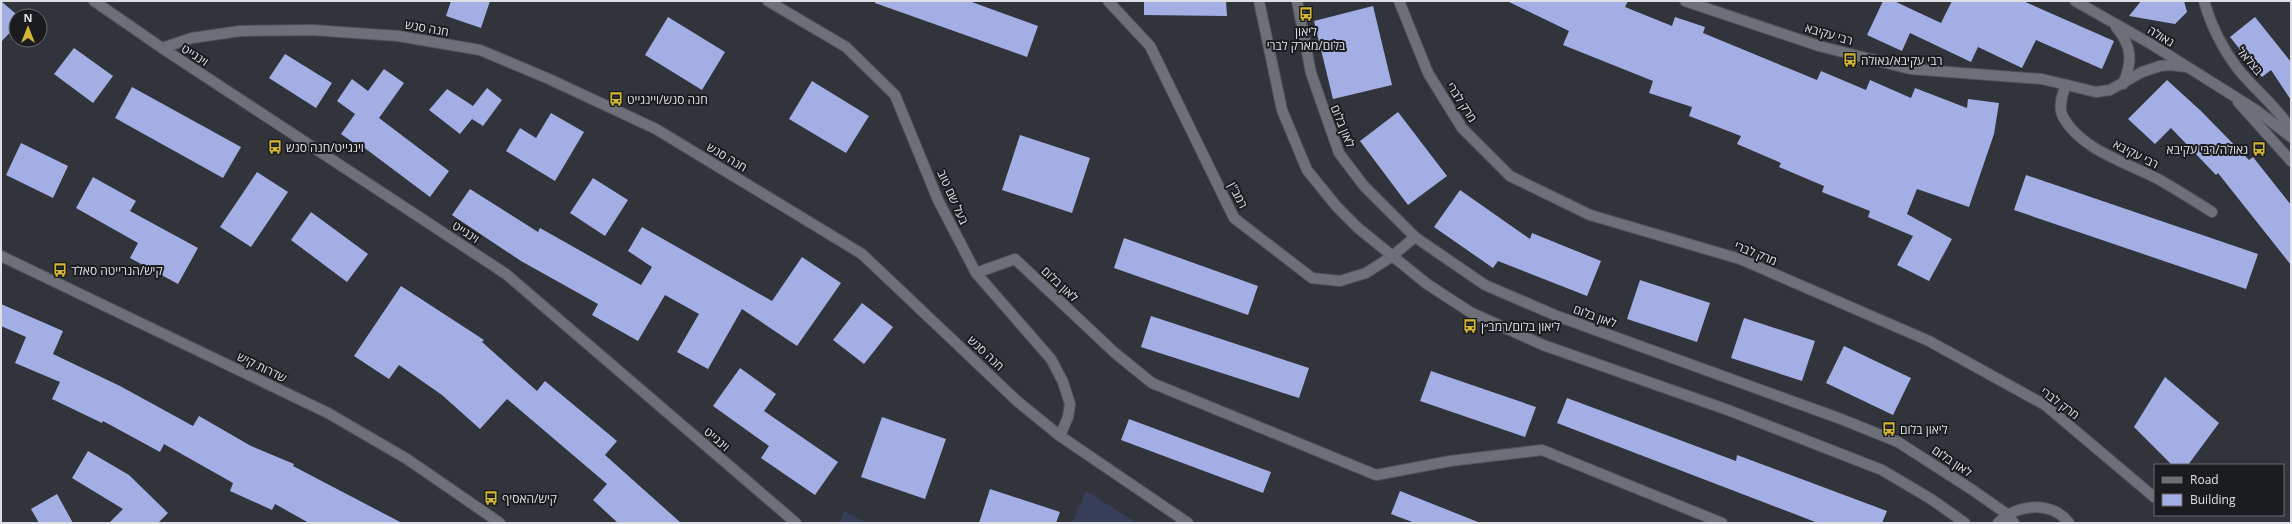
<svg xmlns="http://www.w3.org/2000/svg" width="2292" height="524" font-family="'Open Sans','Noto Sans Hebrew',sans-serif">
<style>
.green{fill:#383d5a}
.building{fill:#a3aee4}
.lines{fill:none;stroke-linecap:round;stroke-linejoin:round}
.minor-casing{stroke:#515359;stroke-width:12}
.minor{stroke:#6e7079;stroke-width:10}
.labels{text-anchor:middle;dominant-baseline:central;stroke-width:4;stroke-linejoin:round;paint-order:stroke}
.street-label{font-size:12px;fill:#dfe0e5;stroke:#1b1c1f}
.poi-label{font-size:12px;fill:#dfe0e5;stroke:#1b1c1f;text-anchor:start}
</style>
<rect width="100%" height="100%" fill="#32343c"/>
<!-- green -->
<g class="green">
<polygon points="1086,491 1137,523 1072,523"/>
<polygon points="844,511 867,523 839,523"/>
</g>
<!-- building -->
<g class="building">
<polygon points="1,1 16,14 16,26 1,42"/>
<polygon points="451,1 490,1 481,28 446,16"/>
<polygon points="875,1 969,1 1038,26 1027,57 875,3"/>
<polygon points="1144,1 1226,1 1227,16 1144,15"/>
<polygon points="1507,1 1628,1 1625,7 1672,26 1675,17 1705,27 1703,33 1817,80 1821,71 1866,90 1870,80 1911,98 1915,88 1967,108 1968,99 1999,103 1994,134 1969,207 1917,189 1907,214 1952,239 1929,281 1897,265 1913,236 1868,217 1870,211 1822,192 1824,186 1779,167 1781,163 1737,144 1741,136 1689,116 1692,107 1649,93 1653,81 1563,45 1569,31"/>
<polygon points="1883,1 1894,1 1941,23 1952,1 2023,1 2114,41 2102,69 2036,40 2022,68 1978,47 1971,62 1910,33 1902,51 1867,35"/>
<polygon points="2141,1 2184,1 2187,12 2175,24 2129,16"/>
<polygon points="1373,6 1392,85 1333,99 1314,21"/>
<polygon points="668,17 725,52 702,90 645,55"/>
<polygon points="2255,17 2291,62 2291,100 2271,70 2262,77 2230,37"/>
<polygon points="74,48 113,76 93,103 54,74"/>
<polygon points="285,54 332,83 316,108 269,78"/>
<polygon points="384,69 404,83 379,118 449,171 430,197 362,146 361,148 341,134 355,114 337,101 352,79 368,91"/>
<polygon points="2167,80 2201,111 2249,160 2253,157 2291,205 2291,265 2218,173 2216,175 2171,128 2155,144 2128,119"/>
<polygon points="812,81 869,116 846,153 789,119"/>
<polygon points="132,87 241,147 223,178 115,118"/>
<polygon points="487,88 502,100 483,126 472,119 460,134 429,110 447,89 473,106"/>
<polygon points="1398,112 1447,176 1408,205 1360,141"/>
<polygon points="551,113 584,132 555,181 506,151 520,128 536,138"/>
<polygon points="1020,135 1090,158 1072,213 1002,190"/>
<polygon points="21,143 68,166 53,198 6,175"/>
<polygon points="257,172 288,192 251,247 220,227"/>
<polygon points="2026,175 2258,254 2246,289 2014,210"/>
<polygon points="93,177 136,201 130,211 198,248 178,284 130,258 138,243 76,208"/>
<polygon points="593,178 628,200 605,236 570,213"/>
<polygon points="470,189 538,232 540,228 641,285 652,267 628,251 642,227 772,301 802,257 841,283 797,346 742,309 708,369 677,352 699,314 665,295 638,341 592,315 598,304 521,261 452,215"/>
<polygon points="1460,190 1530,239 1532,233 1601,261 1587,296 1498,261 1493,268 1434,227"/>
<polygon points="311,212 368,254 347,282 291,240"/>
<polygon points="1124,238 1258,286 1248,315 1114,268"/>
<polygon points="1640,280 1710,303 1697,342 1627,319"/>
<polygon points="401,286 484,340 482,342 537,391 545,381 617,441 605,455 681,523 618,523 593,500 607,484 507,399 480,429 442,395 399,365 389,379 354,356"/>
<polygon points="862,303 893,327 864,364 833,340"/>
<polygon points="1,304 63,331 53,354 120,386 193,426 199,416 251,446 294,464 293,466 402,523 309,523 275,504 272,510 230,491 233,483 164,444 160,452 103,421 102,423 52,399 60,382 15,363 26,337 1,326"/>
<polygon points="1151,316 1309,368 1299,398 1141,347"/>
<polygon points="1744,318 1815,341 1802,381 1731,358"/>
<polygon points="1844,346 1911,378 1893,415 1826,383"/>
<polygon points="740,368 776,394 764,411 838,462 815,495 761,458 769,446 713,406"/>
<polygon points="1431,371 1536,407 1525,437 1420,401"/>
<polygon points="2165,377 2219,423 2188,465 2172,465 2134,427"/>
<polygon points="1567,398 1736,461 1737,455 1887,511 1882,523 1818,523 1557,423"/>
<polygon points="882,417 946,439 925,499 861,477"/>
<polygon points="1129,419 1271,472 1263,493 1121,440"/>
<polygon points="88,451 129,475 168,513 158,523 109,523 123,509 72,478"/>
<polygon points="990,489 1060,512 1056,523 979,523"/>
<polygon points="1400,491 1478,522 1478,523 1415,523 1391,514"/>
<polygon points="57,494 73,523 39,523 31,509"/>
</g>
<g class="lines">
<defs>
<g id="minor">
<polyline points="94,1 162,48 506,274 796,523"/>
<polyline points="768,1 846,47 895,95 938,200 976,273 1051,359 1063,382 1070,404 1068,417 1060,436"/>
<polyline points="1108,1 1150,46 1234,218 1312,278 1340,281 1366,273 1391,257 1415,237"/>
<polyline points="1259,1 1282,110 1307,170 1337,207 1358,228 1427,284 1470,312 1543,345 1728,410 1882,470 1931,499 1965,523"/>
<polyline points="1297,1 1311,73 1339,153 1364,186 1415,237 1485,285 1557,316 1841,419 1898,442 1971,489 2007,514 2014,523"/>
<polyline points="1399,1 1428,73 1462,128 1510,176 1590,215 1740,259 1929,341 2045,405 2154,497"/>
<polyline points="1685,1 1819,46 1910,69 2042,79 2096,92 2110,90 2142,72 2160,66 2171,65 2186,67"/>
<polyline points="2075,1 2151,44 2256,110 2291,137"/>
<path d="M 2204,1 C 2211,26 2222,48 2238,69 C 2255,90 2276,106 2291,129"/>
<path d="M 2116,27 C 2132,46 2133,61 2123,84"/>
<polyline points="162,48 192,38 240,31 312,30 398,36 480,50 549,79 656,129 862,254 1017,401 1060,436 1188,523"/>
<path d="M 2066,85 C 2062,95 2058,107 2063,117 C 2081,150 2128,163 2160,180 C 2177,190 2195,201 2212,212"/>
<polyline points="2238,102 2291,161"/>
<polyline points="1,256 328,413 407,459 500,523"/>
<polyline points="976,273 1015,259 1115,353 1152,383 1376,475 1450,461 1542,450 1722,523"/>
<path d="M 1998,523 C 2016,504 2052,500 2069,523"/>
</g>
</defs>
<!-- minor casing -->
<use href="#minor" class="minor-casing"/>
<!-- minor -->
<use href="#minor" class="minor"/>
</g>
<!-- icons -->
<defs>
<symbol id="bus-bare" viewBox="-9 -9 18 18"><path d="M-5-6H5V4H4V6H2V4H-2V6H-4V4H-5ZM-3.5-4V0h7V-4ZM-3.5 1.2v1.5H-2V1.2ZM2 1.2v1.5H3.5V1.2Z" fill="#d3b635" stroke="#1b1c1f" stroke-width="2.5" paint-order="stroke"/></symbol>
</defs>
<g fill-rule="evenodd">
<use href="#bus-bare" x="1296" y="4" width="20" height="20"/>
<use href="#bus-bare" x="1840" y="50" width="20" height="20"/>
<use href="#bus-bare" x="606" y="89" width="20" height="20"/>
<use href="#bus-bare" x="265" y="137" width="20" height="20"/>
<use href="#bus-bare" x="2249" y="139" width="20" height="20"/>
<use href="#bus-bare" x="50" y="260" width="20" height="20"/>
<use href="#bus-bare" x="1460" y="316" width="20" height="20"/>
<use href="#bus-bare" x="1879" y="419" width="20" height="20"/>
<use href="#bus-bare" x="481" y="488" width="20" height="20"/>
</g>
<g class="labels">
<!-- street labels -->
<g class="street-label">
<text transform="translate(427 28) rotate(10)">חנה סנש</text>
<text transform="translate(1829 34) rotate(16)">רבי עקיבא</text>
<text transform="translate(2161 36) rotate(31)">גאולה</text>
<text transform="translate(195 55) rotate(33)">וינגייט</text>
<text transform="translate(2250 61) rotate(49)">בצלאל</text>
<text transform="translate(1462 102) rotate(57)">מרק לברי</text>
<text transform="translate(1343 126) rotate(68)">לאון בלום</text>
<text transform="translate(2136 154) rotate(27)">רבי עקיבא</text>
<text transform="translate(727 157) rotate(31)">חנה סנש</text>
<text transform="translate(1238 195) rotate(63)">רמב"ן</text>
<text transform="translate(953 197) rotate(66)">בעל שם טוב</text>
<text transform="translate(466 232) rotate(33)">וינגייט</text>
<text transform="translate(1756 253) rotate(22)">מרק לברי</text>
<text transform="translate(1060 284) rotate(43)">לאון בלום</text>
<text transform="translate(1595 316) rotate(20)">לאון בלום</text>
<text transform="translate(986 353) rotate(43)">חנה סנש</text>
<text transform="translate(262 367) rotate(26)">שדרות קיש</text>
<text transform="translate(2060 403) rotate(37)">מרק לברי</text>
<text transform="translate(717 439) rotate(41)">וינגייט</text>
<text transform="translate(1952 461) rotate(34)">לאון בלום</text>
</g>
<!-- poi labels -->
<g class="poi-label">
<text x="1306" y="31" text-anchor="middle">ליאון<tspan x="1306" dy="14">בלום/מארק לברי</tspan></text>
<text x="1861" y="60">רבי עקיבא/גאולה</text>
<text x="627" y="99">חנה סנש/ויינגייט</text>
<text x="286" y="147">וינגייט/חנה סנש</text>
<text x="2248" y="149" text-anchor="end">גאולה/רבי עקיבא</text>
<text x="71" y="270">קיש/הנרייטה סאלד</text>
<text x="1481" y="326">ליאון בלום/רמב״ן</text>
<text x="1900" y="429">ליאון בלום</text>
<text x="502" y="498">קיש/האסיף</text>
</g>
</g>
<!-- border -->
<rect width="2292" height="524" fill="none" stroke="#dfe0e5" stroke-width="4"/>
<!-- legend -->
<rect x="2154" y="464" width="130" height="52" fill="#1b1c1f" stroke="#696a6e"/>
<rect x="2162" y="477" width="20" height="6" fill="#6e7079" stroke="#696a6e"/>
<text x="2190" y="484" font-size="12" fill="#dfe0e5">Road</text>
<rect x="2162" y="494" width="20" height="12" fill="#a3aee4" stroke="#696a6e"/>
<text x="2190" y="504" font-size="12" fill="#dfe0e5">Building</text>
<!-- north arrow -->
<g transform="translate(28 28)"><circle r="19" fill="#1b1c1f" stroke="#696a6e"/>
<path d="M0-3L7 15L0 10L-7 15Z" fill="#d3b635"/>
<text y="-6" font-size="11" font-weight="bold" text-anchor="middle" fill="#dfe0e5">N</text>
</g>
</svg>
